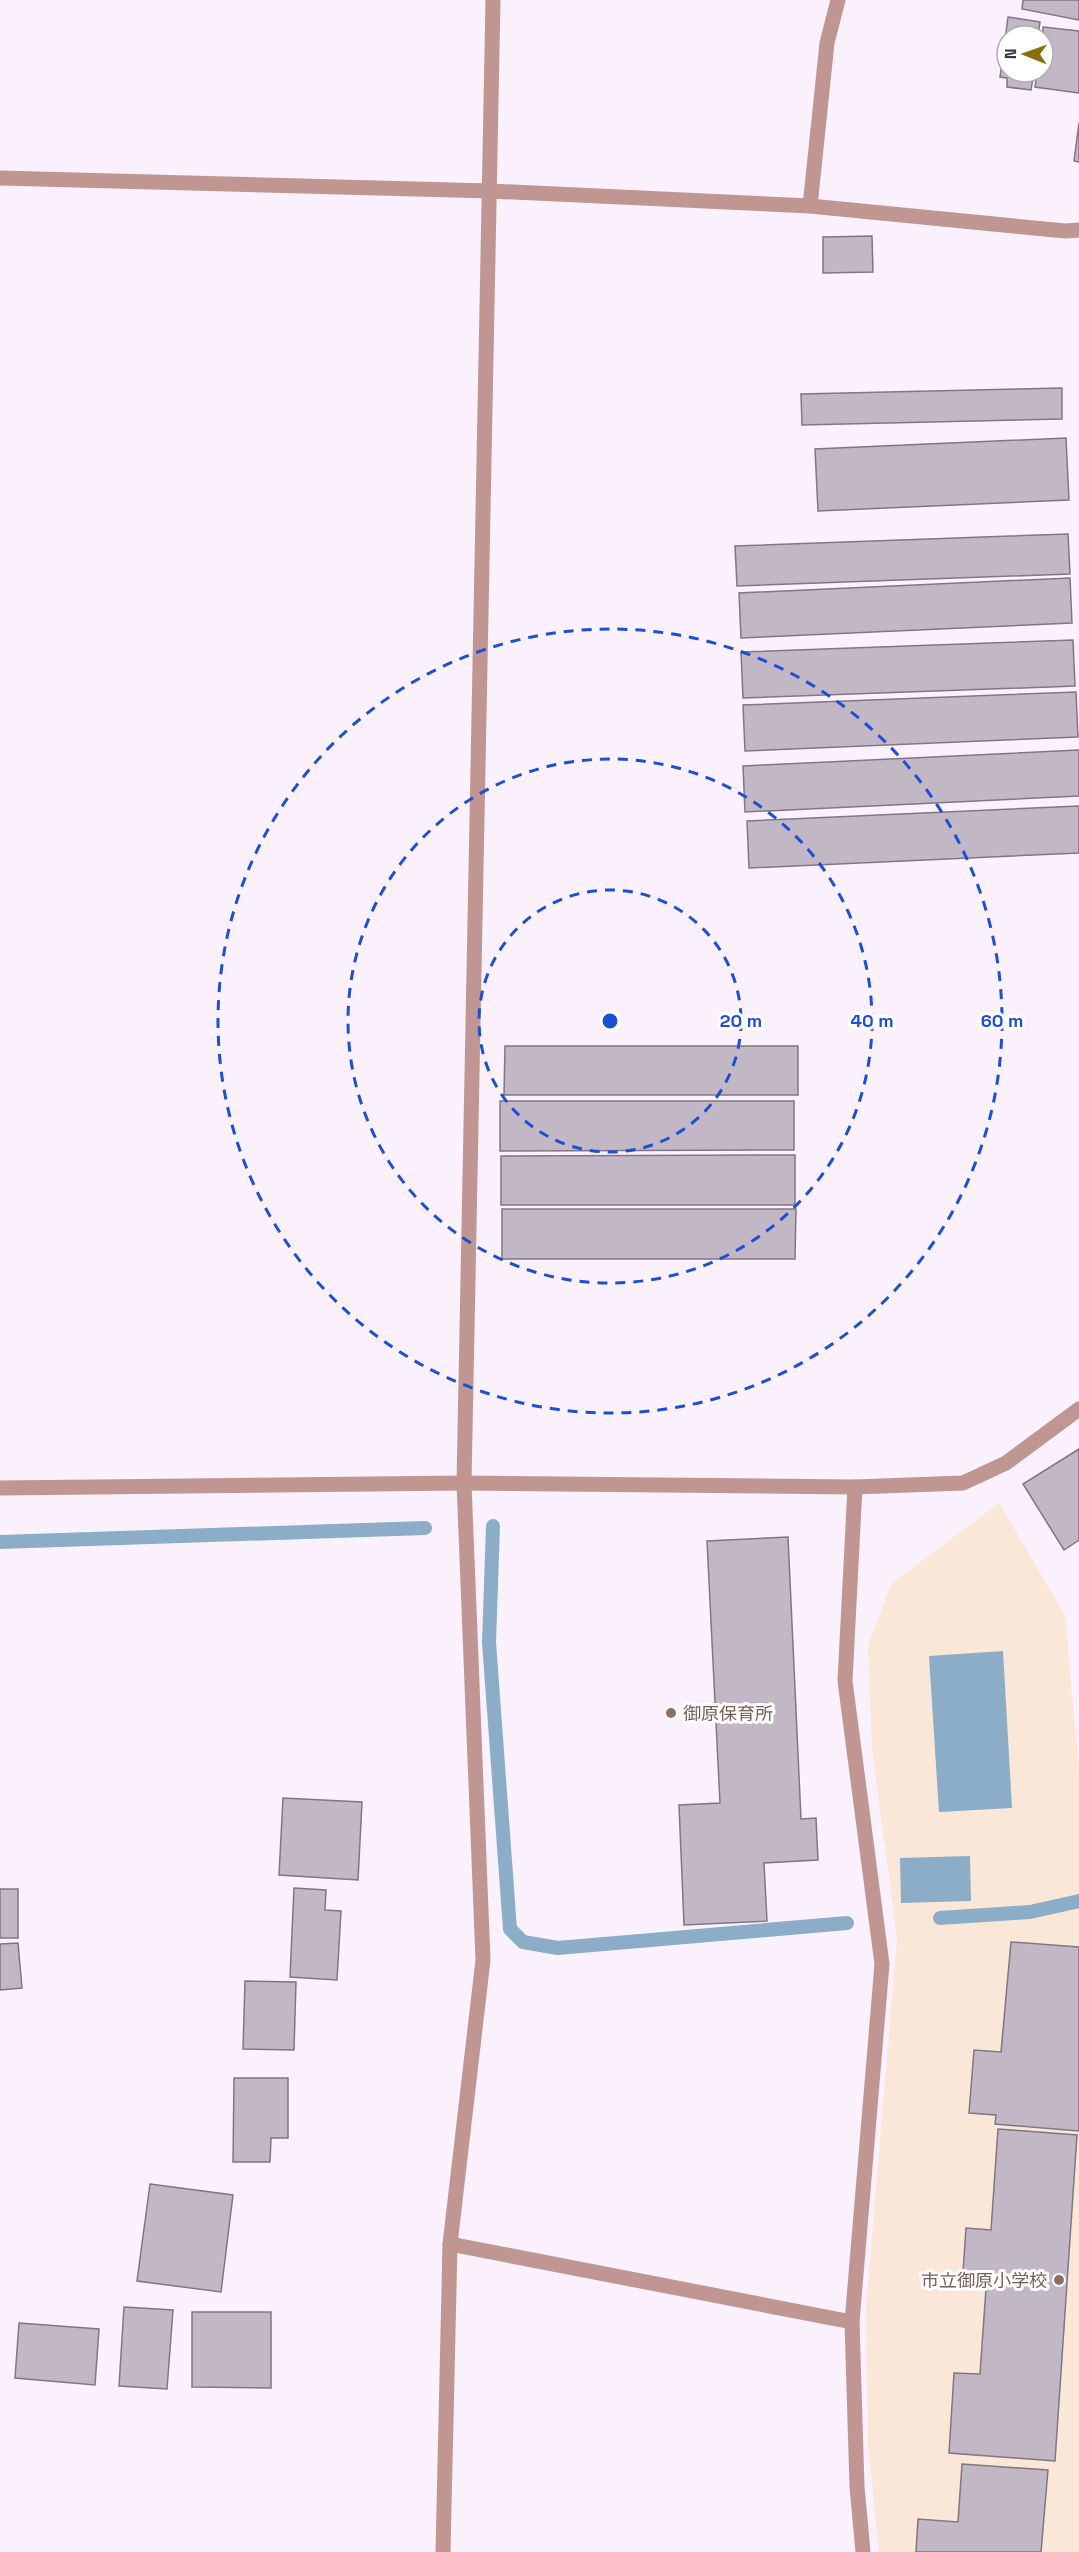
<svg xmlns="http://www.w3.org/2000/svg" width="1079" height="2552" font-family="'Space Grotesk','Noto Sans JP',sans-serif">
<style>
.education{fill:#fbe7d8}
.water{fill:#8badc7}
.lines{fill:none;stroke-linecap:round;stroke-linejoin:round}
.stream{stroke:#8badc7;stroke-width:14}
.building{fill:#c2b7c5;stroke:#807784;stroke-width:1.5}
.minor{stroke:#c09692;stroke-width:15}
.tertiary{stroke:#c09692;stroke-width:15}
.ring{fill:none;stroke:#1d4ed8;stroke-width:3;stroke-dasharray:10 8}
.education-dot{fill:#8d6e63;stroke:#fff;stroke-width:2}
.labels{text-anchor:middle;dominant-baseline:central;stroke-width:6;stroke-linejoin:round;paint-order:stroke}
.education-label{font-size:18px;fill:#785e54;stroke:#fff;text-anchor:start}
.centre{fill:#1d4ed8;stroke:#fff;stroke-width:3}
.ring-label{font-size:18px;text-anchor:middle;font-weight:bold;fill:#1d4ed8;stroke:#fff;stroke-width:6;stroke-linejoin:round;paint-order:stroke}
</style>
<rect width="100%" height="100%" fill="#faf1fd"/>
<!-- education -->
<polygon class="education" points="999,1503 1065,1615 1079,1772 1079,2552 879,2552 868,2442 866,2308 897,1938 872,1749 868,1645 891,1584"/>
<!-- water -->
<g class="water">
<polygon points="1003,1651 1012,1808 939,1812 929,1656"/>
<polygon points="970,1856 971,1901 901,1903 900,1858"/>
</g>
<g class="lines">
<!-- stream -->
<g class="stream">
<polyline points="493,1526 489,1642 510,1929 523,1942 558,1948 847,1923"/>
<polyline points="0,1542 425,1528"/>
<polyline points="940,1918 1030,1912 1079,1901"/>
</g>
</g>
<!-- building -->
<g class="building">
<polygon points="1023,0 1079,0 1079,20 1022,9"/>
<polygon points="1008,17 1040,22 1038,36 1007,36 1007,72 1034,72 1031,90 1007,87 1007,78 1000,77"/>
<polygon points="1043,27 1079,31 1079,93 1035,87 1037,72 1043,72"/>
<polygon points="1079,123 1079,162 1074,161"/>
<polygon points="872,236 873,272 823,273 823,237"/>
<polygon points="1062,388 1062,419 802,425 801,394"/>
<polygon points="1066,438 1069,500 818,511 815,449"/>
<polygon points="1068,534 1070,574 737,586 735,546"/>
<polygon points="1070,578 1072,623 741,638 739,593"/>
<polygon points="1073,640 1075,686 743,698 741,652"/>
<polygon points="1076,692 1078,737 745,751 743,705"/>
<polygon points="1079,750 1079,796 745,812 743,766"/>
<polygon points="1079,806 1079,853 749,868 747,821"/>
<polygon points="505,1046 798,1046 798,1095 504,1095"/>
<polygon points="500,1101 794,1101 794,1150 500,1151"/>
<polygon points="795,1155 795,1205 501,1205 501,1156"/>
<polygon points="502,1209 796,1209 795,1259 502,1259"/>
<polygon points="1079,1449 1079,1540 1064,1550 1023,1484"/>
<polygon points="788,1537 801,1819 816,1818 818,1860 764,1863 767,1921 684,1925 679,1805 720,1803 707,1541"/>
<polygon points="283,1798 362,1802 358,1880 279,1875"/>
<polygon points="294,1888 326,1890 325,1910 341,1911 337,1980 290,1977"/>
<rect x="0" y="1889" width="18" height="49"/>
<polygon points="1011,1942 1079,1947 1079,2131 995,2124 996,2115 969,2113 974,2050 1001,2052"/>
<polygon points="18,1943 22,1988 0,1990 0,1944"/>
<polygon points="245,1981 296,1982 294,2050 243,2049"/>
<polygon points="234,2078 288,2078 288,2138 271,2138 270,2162 233,2162"/>
<polygon points="998,2129 1077,2135 1055,2461 949,2453 954,2373 980,2374 987,2274 963,2272 966,2228 991,2230"/>
<polygon points="150,2184 233,2195 221,2292 137,2281"/>
<polygon points="124,2307 173,2310 167,2389 119,2386"/>
<polygon points="192,2312 271,2312 271,2388 192,2387"/>
<polygon points="19,2323 99,2329 95,2385 15,2378"/>
<polygon points="962,2464 1048,2470 1041,2552 916,2552 918,2519 958,2522"/>
</g>
<g class="lines">
<!-- minor -->
<g class="minor">
<polyline points="0,178 491,191 810,206 1065,231 1079,230"/>
<polyline points="810,206 827,43 838,0"/>
<polyline points="855,1487 845,1681 882,1964 852,2322 857,2487 863,2552"/>
<polyline points="450,2244 852,2322"/>
<polyline points="443,2552 450,2244 483,1960 464,1483 493,0"/>
</g>
<!-- tertiary -->
<polyline class="tertiary" points="0,1488 464,1483 855,1487 963,1483 1006,1463 1079,1409"/>
</g>
<!-- distance rings -->
<g class="ring">
<circle cx="610" cy="1021" r="131"/>
<circle cx="610" cy="1021" r="262"/>
<circle cx="610" cy="1021" r="392"/>
</g>
<!-- markers -->
<g class="education-dot">
<circle cx="671" cy="1713" r="6"/>
<circle cx="1059" cy="2280" r="6"/>
</g>
<g class="labels">
<!-- education labels -->
<g class="education-label">
<text x="683" y="1713">御原保育所</text>
<text x="1047" y="2280" text-anchor="end">市立御原小学校</text>
</g>
</g>
<circle cx="610" cy="1021" r="9" class="centre"/>
<g class="ring-label">
<text x="741" y="1027">20 m</text>
<text x="872" y="1027">40 m</text>
<text x="1002" y="1027">60 m</text>
</g>
<!-- north arrow -->
<g transform="translate(1025 54) rotate(271)"><circle r="28" fill="#ffffff" stroke="#b0aeb1" stroke-width="1.5"/>
<path d="M0-4.5L10 22L0 15L-10 22Z" fill="#876e0c"/>
<text y="-9" font-size="16" font-weight="bold" text-anchor="middle" fill="#39353b">N</text>
</g>
</svg>
